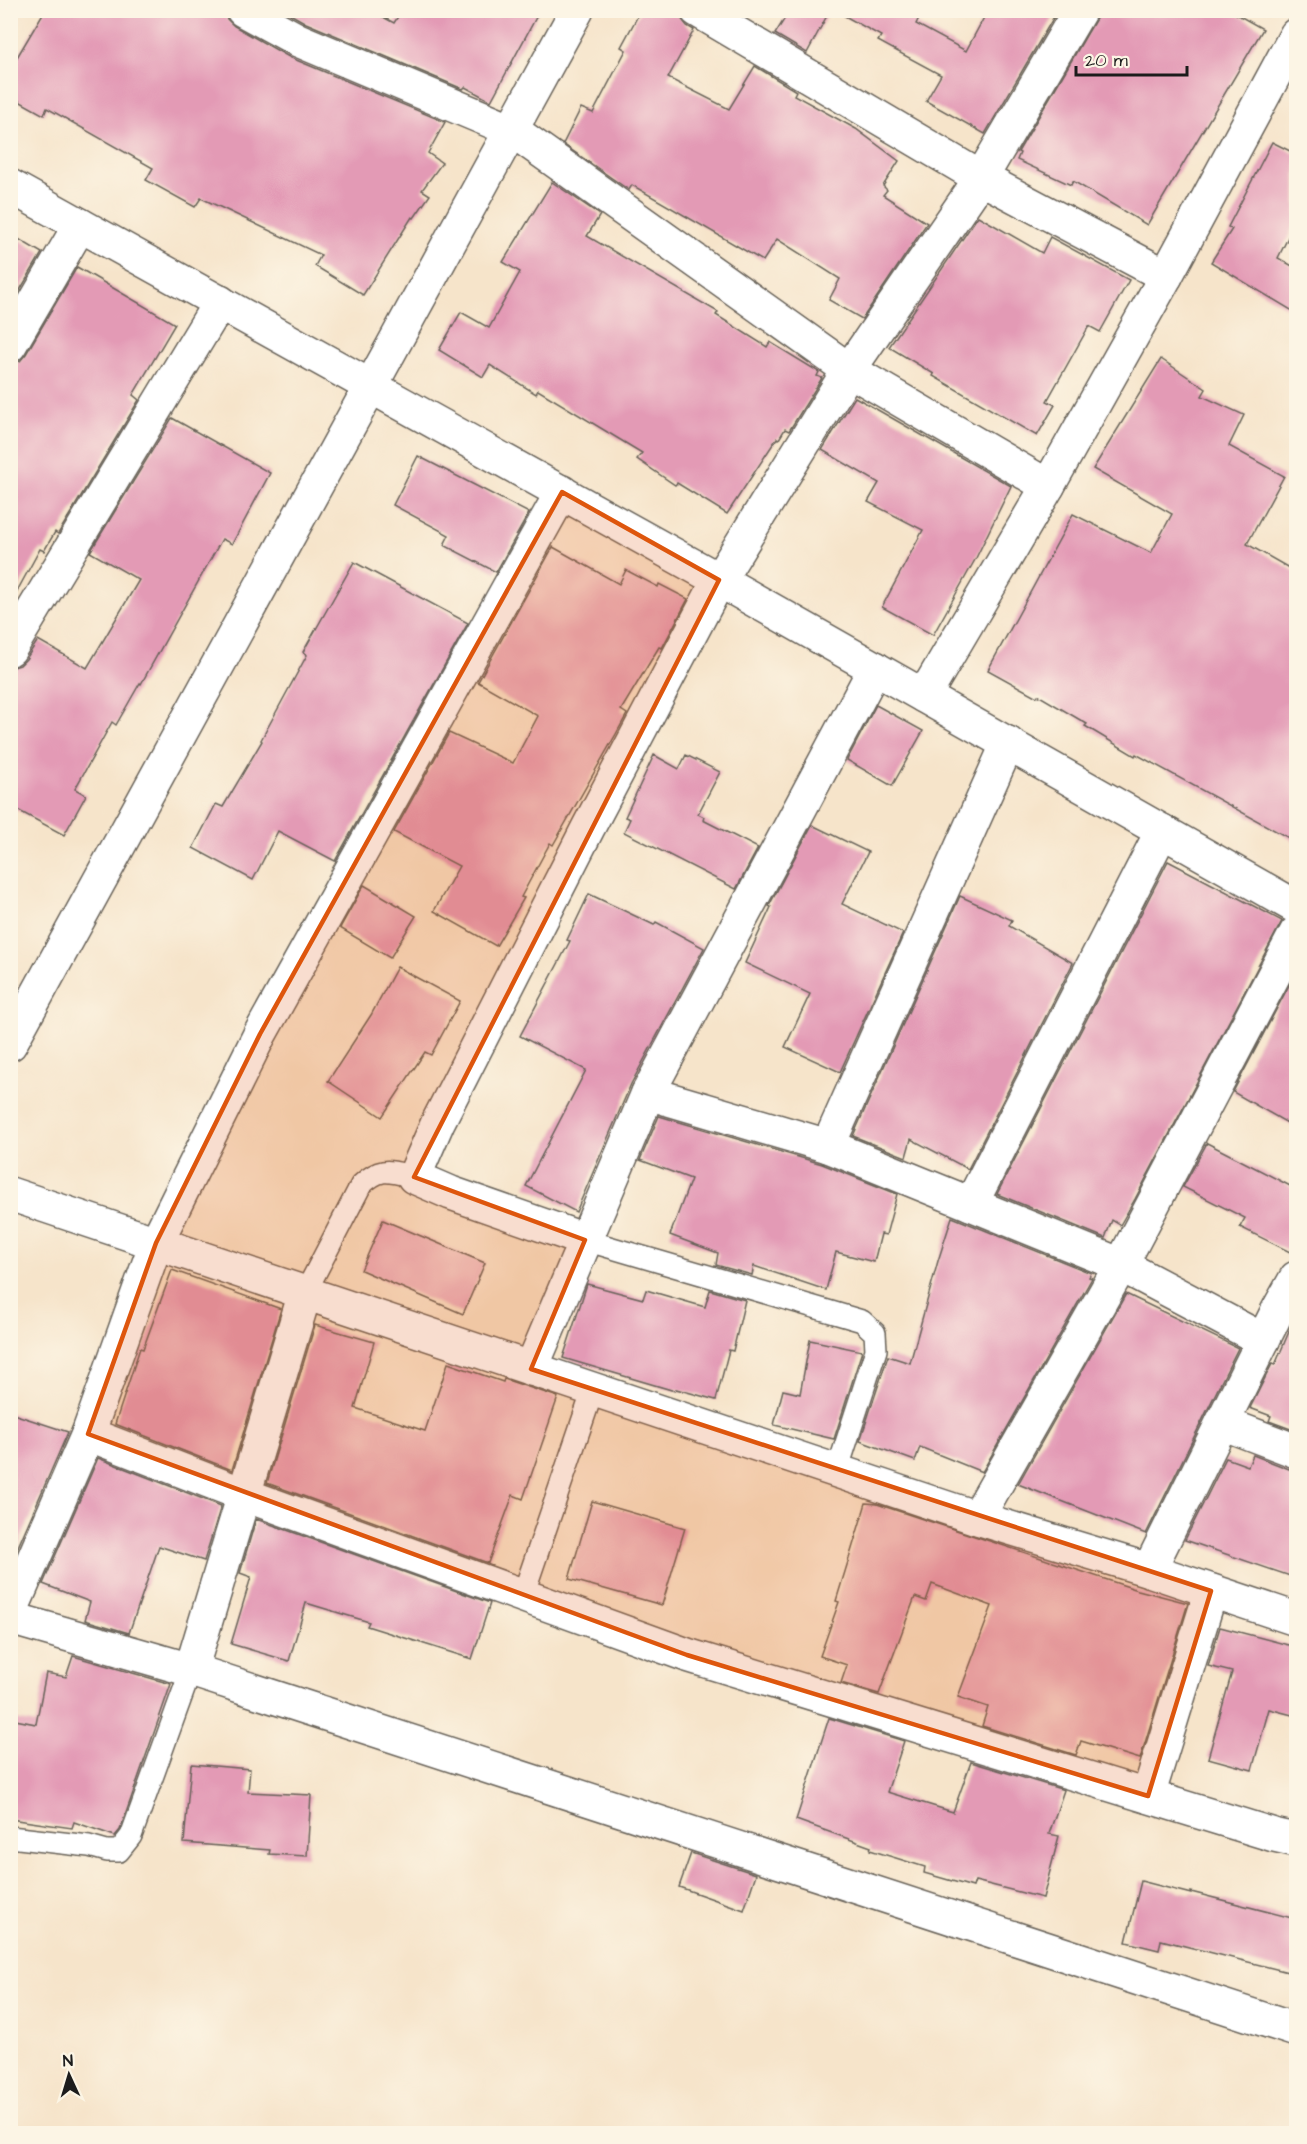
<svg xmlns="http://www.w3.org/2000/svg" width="1307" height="2144" font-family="'Architects Daughter',sans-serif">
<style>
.building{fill:#e39ab5}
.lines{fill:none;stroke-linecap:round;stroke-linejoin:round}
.service-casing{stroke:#686259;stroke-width:24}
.minor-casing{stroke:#686259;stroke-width:36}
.service{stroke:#fff;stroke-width:21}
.minor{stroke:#fff;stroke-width:33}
.marked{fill:#de560d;fill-opacity:0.2;stroke:#de560d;stroke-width:4.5;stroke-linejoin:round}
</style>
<rect width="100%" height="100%" fill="#fcf5e5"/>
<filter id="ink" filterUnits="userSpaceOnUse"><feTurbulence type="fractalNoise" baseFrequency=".0167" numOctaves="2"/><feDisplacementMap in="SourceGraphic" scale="12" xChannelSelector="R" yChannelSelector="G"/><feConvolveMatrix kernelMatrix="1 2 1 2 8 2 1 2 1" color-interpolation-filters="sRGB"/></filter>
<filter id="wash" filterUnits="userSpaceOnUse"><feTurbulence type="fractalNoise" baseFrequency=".008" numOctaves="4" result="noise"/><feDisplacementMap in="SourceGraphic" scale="24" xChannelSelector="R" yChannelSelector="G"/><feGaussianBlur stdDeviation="1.35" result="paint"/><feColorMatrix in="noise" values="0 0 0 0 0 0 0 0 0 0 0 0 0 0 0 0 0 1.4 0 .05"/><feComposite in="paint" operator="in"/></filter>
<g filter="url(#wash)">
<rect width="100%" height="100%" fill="#f6e4ca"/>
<g id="blocks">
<!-- building -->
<g class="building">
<polygon points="45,10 224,10 227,19 234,26 289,57 445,122 428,153 442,163 422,190 430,195 414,218 412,217 363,295 315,266 321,255 201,198 195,207 146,180 153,168 47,108 44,115 10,96 10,69"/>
<polygon points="283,10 370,10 394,23 402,10 540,10 491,101 465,87 463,89 306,23"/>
<polygon points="641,10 668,10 680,17 687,26 694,30 668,78 729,109 755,66 796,91 794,95 856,129 899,161 883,186 887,190 883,195 927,223 862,319 829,300 840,279 777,239 763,261 632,185 629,190 626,188 563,144 581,108 593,113 626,50 621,47"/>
<polygon points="790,10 830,10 807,53 775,34"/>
<polygon points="834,10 923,10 916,24 966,51 988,10 1047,10 1055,15 985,134 926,101 941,75 878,41 881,36"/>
<polygon points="1101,10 1229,10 1263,29 1147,225 1073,181 1071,185 1017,160 1020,153 1018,152"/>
<polygon points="1272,142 1296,154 1296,221 1278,258 1296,268 1296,313 1211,262 1232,229 1228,227"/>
<polygon points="552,182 600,215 587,236 718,312 716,315 767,347 770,342 819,372 817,376 822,378 789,431 785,429 779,439 777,438 727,514 677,483 675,485 637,459 642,453 538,390 536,394 490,365 483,377 439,350 461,312 489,328 520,272 503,262"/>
<polygon points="978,216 1042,253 1050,237 1129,280 1100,332 1089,326 1047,401 1055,405 1037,436 933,376 934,374 889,347"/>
<polygon points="10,234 42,253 10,307"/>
<polygon points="77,267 175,324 133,395 139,400 58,534 55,532 44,551 40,549 10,604 10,364 20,361 26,354"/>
<polygon points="1161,359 1206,389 1202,396 1244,415 1229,446 1284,476 1247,544 1296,572 1296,842 1136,754 1135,756 1085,726 1087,724 1038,695 1037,697 988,670 1073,514 1151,553 1172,514 1093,469"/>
<polygon points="855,397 1011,486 976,558 933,635 882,607 923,530 868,502 879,483 822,450"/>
<polygon points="172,418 270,473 232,544 222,539 141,684 140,683 116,725 112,722 75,789 86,795 64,835 10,806 10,668 20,665 26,659 38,640 87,668 139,580 90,552"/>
<polygon points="418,456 529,513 496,572 444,545 449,535 393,505"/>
<polygon points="553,547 619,584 626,570 658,587 659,584 688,599 662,648 659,647 621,710 627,714 616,734 553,845 550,843 521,897 524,898 496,946 434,911 459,866 394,832 449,733 513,763 538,716 478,682"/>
<polygon points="354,562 468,623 335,861 278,831 253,880 193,848 216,804 223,807 262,741 261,740 307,655 303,652"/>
<polygon points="876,705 923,731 892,786 847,760"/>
<polygon points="654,755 679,769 686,755 720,772 698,814 704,817 703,820 758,848 736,889 624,832 630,819 625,817"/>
<polygon points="812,825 868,852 842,904 903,933 840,1072 785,1047 810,994 745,963 771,907 769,906"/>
<polygon points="1168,861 1282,921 1135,1199 1120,1225 1112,1220 1105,1238 997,1194"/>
<polygon points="364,885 416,916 390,958 340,928"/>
<polygon points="589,894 654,925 656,922 704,948 631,1084 576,1212 526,1186 586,1070 520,1036 570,941 567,940"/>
<polygon points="960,896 1012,920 1009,926 1073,963 968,1169 911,1139 906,1157 853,1136"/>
<polygon points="397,967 460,1001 431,1055 425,1052 382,1117 328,1081 371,1015"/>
<polygon points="1296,972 1296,1128 1233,1092"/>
<polygon points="659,1116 822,1164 897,1194 886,1235 881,1234 874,1262 836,1252 826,1290 754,1266 752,1275 716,1265 718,1253 670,1235 691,1179 640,1160"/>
<polygon points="1207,1143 1296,1189 1296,1255 1240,1227 1245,1218 1183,1187"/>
<polygon points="952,1217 1091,1273 1089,1277 1092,1278 982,1472 920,1447 915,1461 860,1441 888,1356 910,1363 938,1261"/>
<polygon points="383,1220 485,1263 463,1314 361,1270"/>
<polygon points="172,1270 281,1309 232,1470 115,1424 140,1348 143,1349"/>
<polygon points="587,1284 643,1299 646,1290 705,1307 710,1290 745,1300 733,1351 729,1350 716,1400 676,1389 675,1391 563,1358"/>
<polygon points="1126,1294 1238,1348 1146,1534 1018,1484"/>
<polygon points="1296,1315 1296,1431 1269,1421 1271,1416 1250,1408 1272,1364 1275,1365"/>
<polygon points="315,1325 374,1342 355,1408 425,1431 448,1363 503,1382 504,1379 558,1397 523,1499 513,1495 488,1563 267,1483"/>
<polygon points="810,1340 862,1351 834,1439 774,1425 783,1390 800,1394"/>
<polygon points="10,1413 68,1432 10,1565"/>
<polygon points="1253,1455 1289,1469 1296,1469 1296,1578 1185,1540 1226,1458 1248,1466"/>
<polygon points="98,1458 221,1506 204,1561 159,1546 129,1633 85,1620 90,1602 43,1584"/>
<polygon points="592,1501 685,1528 662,1605 569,1579"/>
<polygon points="866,1503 877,1504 1138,1590 1188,1603 1140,1759 1081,1741 1076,1755 982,1726 988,1707 958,1697 992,1606 932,1584 926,1601 915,1597 879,1694 841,1683 847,1665 820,1656 839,1602 836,1601"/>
<polygon points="256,1519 490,1603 472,1659 367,1626 369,1622 306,1603 289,1661 231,1644 251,1577 240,1573"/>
<polygon points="1220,1627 1296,1647 1296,1716 1269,1709 1252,1770 1208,1758 1232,1672 1208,1666"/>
<polygon points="73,1656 171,1684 120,1830 115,1836 74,1822 72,1828 10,1819 10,1719 36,1724 46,1673 66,1677"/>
<polygon points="829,1718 904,1741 887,1792 953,1812 971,1762 1064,1790 1049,1834 1059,1836 1043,1898 975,1881 973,1887 924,1873 925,1867 870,1850 871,1847 796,1820"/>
<polygon points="191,1764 250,1769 248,1792 311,1795 307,1856 269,1854 270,1850 184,1843"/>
<polygon points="691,1853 756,1874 744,1910 679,1887"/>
<polygon points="1141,1881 1191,1894 1191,1892 1296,1919 1296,1974 1161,1940 1159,1950 1126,1942"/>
</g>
</g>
</g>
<g filter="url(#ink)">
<use href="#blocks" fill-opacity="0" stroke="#686259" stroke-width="1.5"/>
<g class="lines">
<defs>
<g id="service">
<polyline points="585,1240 862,1321 875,1333 876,1350 837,1471"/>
<path d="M 305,1293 L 361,1185 C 381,1166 389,1171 414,1177"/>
<polyline points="523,1595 593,1390"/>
<polyline points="10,1837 89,1846 107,1851 119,1851 131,1836 191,1670"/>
</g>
<g id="minor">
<polyline points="243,10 298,40 512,130 849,370 1048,486"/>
<polyline points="697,10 981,178 1166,276"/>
<polyline points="10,186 719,580 1296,907"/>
<polyline points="10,345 80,225"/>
<polyline points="10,649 220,302"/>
<polyline points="924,696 1048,486 1166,276 1296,35"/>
<polyline points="10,1044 577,10"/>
<polyline points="648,1093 828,1146 1121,1265 1263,1340"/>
<polyline points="828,1146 1008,743"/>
<polyline points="10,1194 977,1518 1149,1570 1296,1619"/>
<polyline points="971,1204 1162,831"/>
<polyline points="585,1240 451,1193 414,1177 438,1122 588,828 719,580 849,370 981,178 1080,10"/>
<polyline points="531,1369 648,1093 875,668"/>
<polyline points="1222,1423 1296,1451"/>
<polyline points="88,1434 245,1495 687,1655 1274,1835 1296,1840"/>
<polyline points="977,1518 1121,1265 1296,933"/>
<polyline points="1149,1570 1278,1310 1296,1278"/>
<polyline points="10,1613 88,1434 156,1243 260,1034 562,492"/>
<polyline points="10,1618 191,1670 1296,2030"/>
<polyline points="191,1670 305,1293"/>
<polyline points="1148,1796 1211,1591"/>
</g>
</defs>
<!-- service casing -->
<use href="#service" class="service-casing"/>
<!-- minor casing -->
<use href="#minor" class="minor-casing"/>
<!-- service -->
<use href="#service" class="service"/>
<!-- minor -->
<use href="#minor" class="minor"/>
</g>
</g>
<!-- marked area -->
<path class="marked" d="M 562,492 L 719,580 L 414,1177 L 585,1240 L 531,1369 L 1211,1591 L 1148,1796 L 687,1655 L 88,1434 L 156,1243 L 260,1034 Z"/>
<!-- margin -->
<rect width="1307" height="2144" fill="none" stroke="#fcf5e5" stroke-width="36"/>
<!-- north arrow -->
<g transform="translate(69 2075) rotate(356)" stroke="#fcf5e5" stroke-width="4.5" paint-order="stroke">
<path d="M0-4.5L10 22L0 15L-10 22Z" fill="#1c1c1c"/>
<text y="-9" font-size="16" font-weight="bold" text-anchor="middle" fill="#1c1c1c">N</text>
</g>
<!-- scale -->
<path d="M1076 66v9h111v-9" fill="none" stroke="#1c1c1c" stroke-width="3"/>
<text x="1085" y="66" font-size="18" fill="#1c1c1c" stroke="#fcf5e5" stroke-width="4.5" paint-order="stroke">20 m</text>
</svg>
